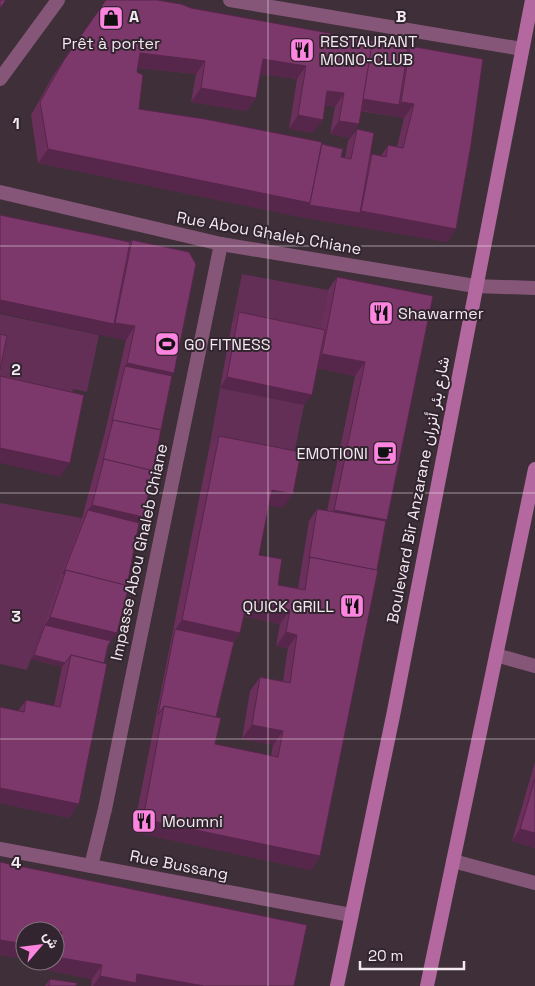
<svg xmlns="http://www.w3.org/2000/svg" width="535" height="986" font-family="'Space Grotesk',Vazirmatn,sans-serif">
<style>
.green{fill:#632f56}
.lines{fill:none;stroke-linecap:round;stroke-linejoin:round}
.minor{stroke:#865679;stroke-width:14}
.tertiary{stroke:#865679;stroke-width:14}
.secondary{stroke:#b3689f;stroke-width:14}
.wall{fill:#6b2f5c;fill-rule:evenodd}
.shaded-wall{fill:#57264b}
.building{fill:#7c376b;stroke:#57264b}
.grid{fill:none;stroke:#f3e9f0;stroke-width:1;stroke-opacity:0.55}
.labels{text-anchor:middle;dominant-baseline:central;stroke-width:4;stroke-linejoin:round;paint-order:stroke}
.poi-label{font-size:16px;fill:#f3e9f0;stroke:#33252f;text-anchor:start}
.street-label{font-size:16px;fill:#f3e9f0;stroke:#33252f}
.grid-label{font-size:16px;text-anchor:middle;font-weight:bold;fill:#f3e9f0;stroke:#33252f;stroke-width:4;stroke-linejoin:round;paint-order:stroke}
</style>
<rect width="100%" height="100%" fill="#3e2f39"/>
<!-- green -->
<g class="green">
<polygon points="242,274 328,290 318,340 232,323"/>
<polygon points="0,314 99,335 87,392 73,389 69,408 0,392"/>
<polygon points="220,388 304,405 292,465 209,449"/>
<polygon points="0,503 82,518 27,670 0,664"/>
</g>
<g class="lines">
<!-- minor -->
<g class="minor">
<polyline points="230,0 522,49"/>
<polyline points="0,79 58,0"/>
<polyline points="0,192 221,244 475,286"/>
<polyline points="496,655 535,666"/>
<polyline points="0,849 351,915"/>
<polyline points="453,861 535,883"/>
<polyline points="91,866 105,809 221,244"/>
</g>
<!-- tertiary -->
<polyline class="tertiary" points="475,286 535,288"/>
<!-- secondary -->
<g class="secondary">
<polyline points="337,986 394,711 532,0"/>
<polyline points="427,986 535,469"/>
</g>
</g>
<!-- wall -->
<g class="wall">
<path d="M 106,0 L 191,8 L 372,44 L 408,49 L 410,46 L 456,229 L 447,242 L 301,217 L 38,163 L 31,115 L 54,74 ZM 138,68 L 196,74 L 191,102 L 247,111 L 256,98 L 260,74 L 297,79 L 289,129 L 313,133 L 325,105 L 335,107 L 330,134 L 349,138 L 361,111 L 404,118 L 397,147 L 388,145 L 381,156 L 372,154 L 370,156 L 357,129 L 348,141 L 345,158 L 341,157 L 322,144 L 139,109 L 137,72 Z"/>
<polygon points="132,240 174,373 172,376 143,517 139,523 104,663 69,818 0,803 0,707 18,711 26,700 54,706 62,667 31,659 42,629 58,582 82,518 105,432 126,340 105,336 130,242"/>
<path d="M 337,277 L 433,296 L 387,520 L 386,521 L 320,856 L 311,870 L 133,832 L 209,449 L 219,436 L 283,508 L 269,505 L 259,555 L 278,585 L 298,588 L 309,521 L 317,509 L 327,511 L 355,376 L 317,368 L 304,405 L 220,388 L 232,323 L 239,312 L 320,329 L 328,290 ZM 244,616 L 280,624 L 276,646 L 288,648 L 283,681 L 260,677 L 250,691 L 242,739 L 273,745 L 271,756 L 215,744 L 216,717 L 234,642 L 240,633 Z"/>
<polygon points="535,762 535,848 512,841"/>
<polygon points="0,862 294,986 91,986 92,979 47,970 49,961 55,961 55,931 25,931 25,959 0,955"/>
<polygon points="50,979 76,986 45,986"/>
</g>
<!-- shaded-wall -->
<g class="shaded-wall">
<polygon points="140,53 205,61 196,74 131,67"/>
<polygon points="263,59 306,66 297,79 253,73"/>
<polygon points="201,88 256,98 247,111 191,102"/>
<polygon points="327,91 344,93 335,107 318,104"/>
<polygon points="362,99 399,105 401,102 414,104 404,118 354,109"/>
<polygon points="298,115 323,120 313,133 289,129"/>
<polygon points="339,121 359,124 349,138 330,134"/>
<polygon points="48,149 360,213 361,211 456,229 447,242 301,217 38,163"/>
<polygon points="0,300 114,324 105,336 0,313"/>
<polygon points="115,323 135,326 126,340 105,336"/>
<polygon points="322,354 365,362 355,376 312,367"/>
<polygon points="127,363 174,373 165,387 125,366"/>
<polygon points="227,377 312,395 304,405 220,388"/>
<polygon points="0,448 70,463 60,477 0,463"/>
<polygon points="272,490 293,494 283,508 263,504"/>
<polygon points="92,505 143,517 133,531 88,510"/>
<polygon points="334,510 387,520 377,533 325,523"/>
<polygon points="247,601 290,610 280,624 237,614"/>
<polygon points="50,617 117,633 108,645 45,625"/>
<polygon points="182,620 240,633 231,646 175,630"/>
<polygon points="286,632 297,635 288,648 276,646"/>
<polygon points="34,655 65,663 62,667 31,659"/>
<polygon points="252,725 283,731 273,745 242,739"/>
<polygon points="0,788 79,804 69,818 0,803"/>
<polygon points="143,819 320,856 311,870 133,832"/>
<polygon points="520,829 535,833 535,848 512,841"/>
<polygon points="39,928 54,931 37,931"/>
<polygon points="55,931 62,932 55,942"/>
<polygon points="0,940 25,944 25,959 0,955"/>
<polygon points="56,957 102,965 92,979 47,970 54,961 55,961 55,959"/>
<polygon points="137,974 204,986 93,986 100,976"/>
</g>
<!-- building -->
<g class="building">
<polygon points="0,0 6,0 0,8"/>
<polygon points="106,0 157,0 181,4 191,8 373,41 359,124 339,121 344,93 327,91 323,120 298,115 306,66 263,59 256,98 201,88 205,61 140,53 137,72 143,75 139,109 205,119 322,142 310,203 48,149 40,102 64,60"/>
<polygon points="372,44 408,49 399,105 363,99"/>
<polygon points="410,46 483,59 471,145 456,229 361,211 372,154 386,157 388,145 403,148 414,104 401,102"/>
<polygon points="357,129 374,133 360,213 309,205 310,203 322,144 343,149 341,157 351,159"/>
<polygon points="0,215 130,242 114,324 0,300"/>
<polygon points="132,240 189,252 196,264 174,373 127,363 135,326 115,323"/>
<polygon points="337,277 433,296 387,520 334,510 365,362 322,354"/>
<polygon points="239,312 325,330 312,395 227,377"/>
<polygon points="0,334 7,336 0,370"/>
<polygon points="125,366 172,376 161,430 113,420 112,421"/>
<polygon points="0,376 84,395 70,463 0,448"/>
<polygon points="113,420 161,430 153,471 104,459 103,460"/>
<polygon points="219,436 301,452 293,494 272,490 259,555 282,559 278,585 305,590 310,557 378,570 320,856 143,819 164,706 221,718 215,744 278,757 283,731 252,725 260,677 290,683 297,635 286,632 290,610 247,601 240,633 182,620"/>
<polygon points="104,459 154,471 143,517 92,505"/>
<polygon points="317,509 386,521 377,570 310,557 309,559"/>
<polygon points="88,510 139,523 127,586 66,570 63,574"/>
<polygon points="66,570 129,586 117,633 50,617"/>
<polygon points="45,625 111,641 108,645 104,663 71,655 65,663 34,655"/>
<polygon points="175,629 234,642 216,717 164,706 158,715"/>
<polygon points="71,655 107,664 79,804 0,788 0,707 24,712 26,700 60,707"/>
<polygon points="535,779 535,833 520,829"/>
<polygon points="0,862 307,925 294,986 204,986 137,974 136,983 100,976 102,965 56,957 62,932 39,928 39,931 25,931 25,944 0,940"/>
<polygon points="50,979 77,983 76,986 49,986"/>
</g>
<!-- grid -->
<path class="grid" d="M 268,0 L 268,986M 0,246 L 535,246M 0,493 L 535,493M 0,739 L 535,739"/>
<!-- icons -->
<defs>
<symbol id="shop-square" viewBox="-11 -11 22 22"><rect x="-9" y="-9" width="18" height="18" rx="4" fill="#fe85df" stroke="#33252f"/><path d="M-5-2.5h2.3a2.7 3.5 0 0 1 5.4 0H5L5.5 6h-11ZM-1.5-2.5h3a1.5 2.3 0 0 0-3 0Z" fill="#111"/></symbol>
<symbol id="restaurant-square" viewBox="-11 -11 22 22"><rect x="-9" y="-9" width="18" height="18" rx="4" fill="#fe85df" stroke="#33252f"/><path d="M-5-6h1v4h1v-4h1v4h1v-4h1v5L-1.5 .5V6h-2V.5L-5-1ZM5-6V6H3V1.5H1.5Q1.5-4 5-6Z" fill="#111"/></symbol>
<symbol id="stadium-square" viewBox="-11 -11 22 22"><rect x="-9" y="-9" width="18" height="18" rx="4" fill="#fe85df" stroke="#33252f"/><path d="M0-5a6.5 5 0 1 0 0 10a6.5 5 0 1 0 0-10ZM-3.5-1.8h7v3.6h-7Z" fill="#111"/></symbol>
<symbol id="cafe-square" viewBox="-11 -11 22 22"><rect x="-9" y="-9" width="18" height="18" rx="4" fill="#fe85df" stroke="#33252f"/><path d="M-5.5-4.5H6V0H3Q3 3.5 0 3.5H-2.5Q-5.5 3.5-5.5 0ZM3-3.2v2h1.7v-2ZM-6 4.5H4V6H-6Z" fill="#111"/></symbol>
</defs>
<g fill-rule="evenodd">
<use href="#shop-square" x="97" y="4" width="28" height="28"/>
<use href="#restaurant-square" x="288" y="36" width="28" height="28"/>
<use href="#restaurant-square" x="367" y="299" width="28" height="28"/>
<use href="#stadium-square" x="153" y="330" width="28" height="28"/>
<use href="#cafe-square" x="371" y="439" width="28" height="28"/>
<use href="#restaurant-square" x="338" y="592" width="28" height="28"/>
<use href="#restaurant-square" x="130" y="807" width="28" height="28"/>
</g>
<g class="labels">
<!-- poi labels -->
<g class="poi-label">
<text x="320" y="41">RESTAURANT<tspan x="320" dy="18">MONO-CLUB</tspan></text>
<text x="111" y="43" text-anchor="middle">Prêt à porter</text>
<text x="398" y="313">Shawarmer</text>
<text x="184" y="344">GO FITNESS</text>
<text x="368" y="453" text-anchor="end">EMOTIONI</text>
<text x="334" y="606" text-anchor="end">QUICK GRILL</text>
<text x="162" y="821">Moumni</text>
</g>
<!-- street labels -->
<g class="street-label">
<text transform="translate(269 233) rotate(10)">Rue Abou Ghaleb Chiane</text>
<text transform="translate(418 490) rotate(-79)">Boulevard Bir Anzarane شارع بئر أنزران</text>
<text transform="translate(139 552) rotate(-78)">Impasse Abou Ghaleb Chiane</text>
<text transform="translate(179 865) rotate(11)">Rue Bussang</text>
</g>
</g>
<g class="grid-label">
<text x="134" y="22">A</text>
<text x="401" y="22">B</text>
<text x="16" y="129">1</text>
<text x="16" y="375">2</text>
<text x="16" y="622">3</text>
<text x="16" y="868">4</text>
</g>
<!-- north arrow -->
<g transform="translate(40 946) rotate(62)"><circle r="24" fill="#33252f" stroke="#80737c"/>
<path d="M0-4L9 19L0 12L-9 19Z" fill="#fe85df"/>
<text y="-8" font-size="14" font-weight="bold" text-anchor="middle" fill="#f3e9f0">ش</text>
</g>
<!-- scale -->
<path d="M360 961v8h104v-8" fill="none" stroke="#f3e9f0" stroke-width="2.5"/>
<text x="368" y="961" font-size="15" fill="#f3e9f0" stroke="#33252f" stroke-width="4" paint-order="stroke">20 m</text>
</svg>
